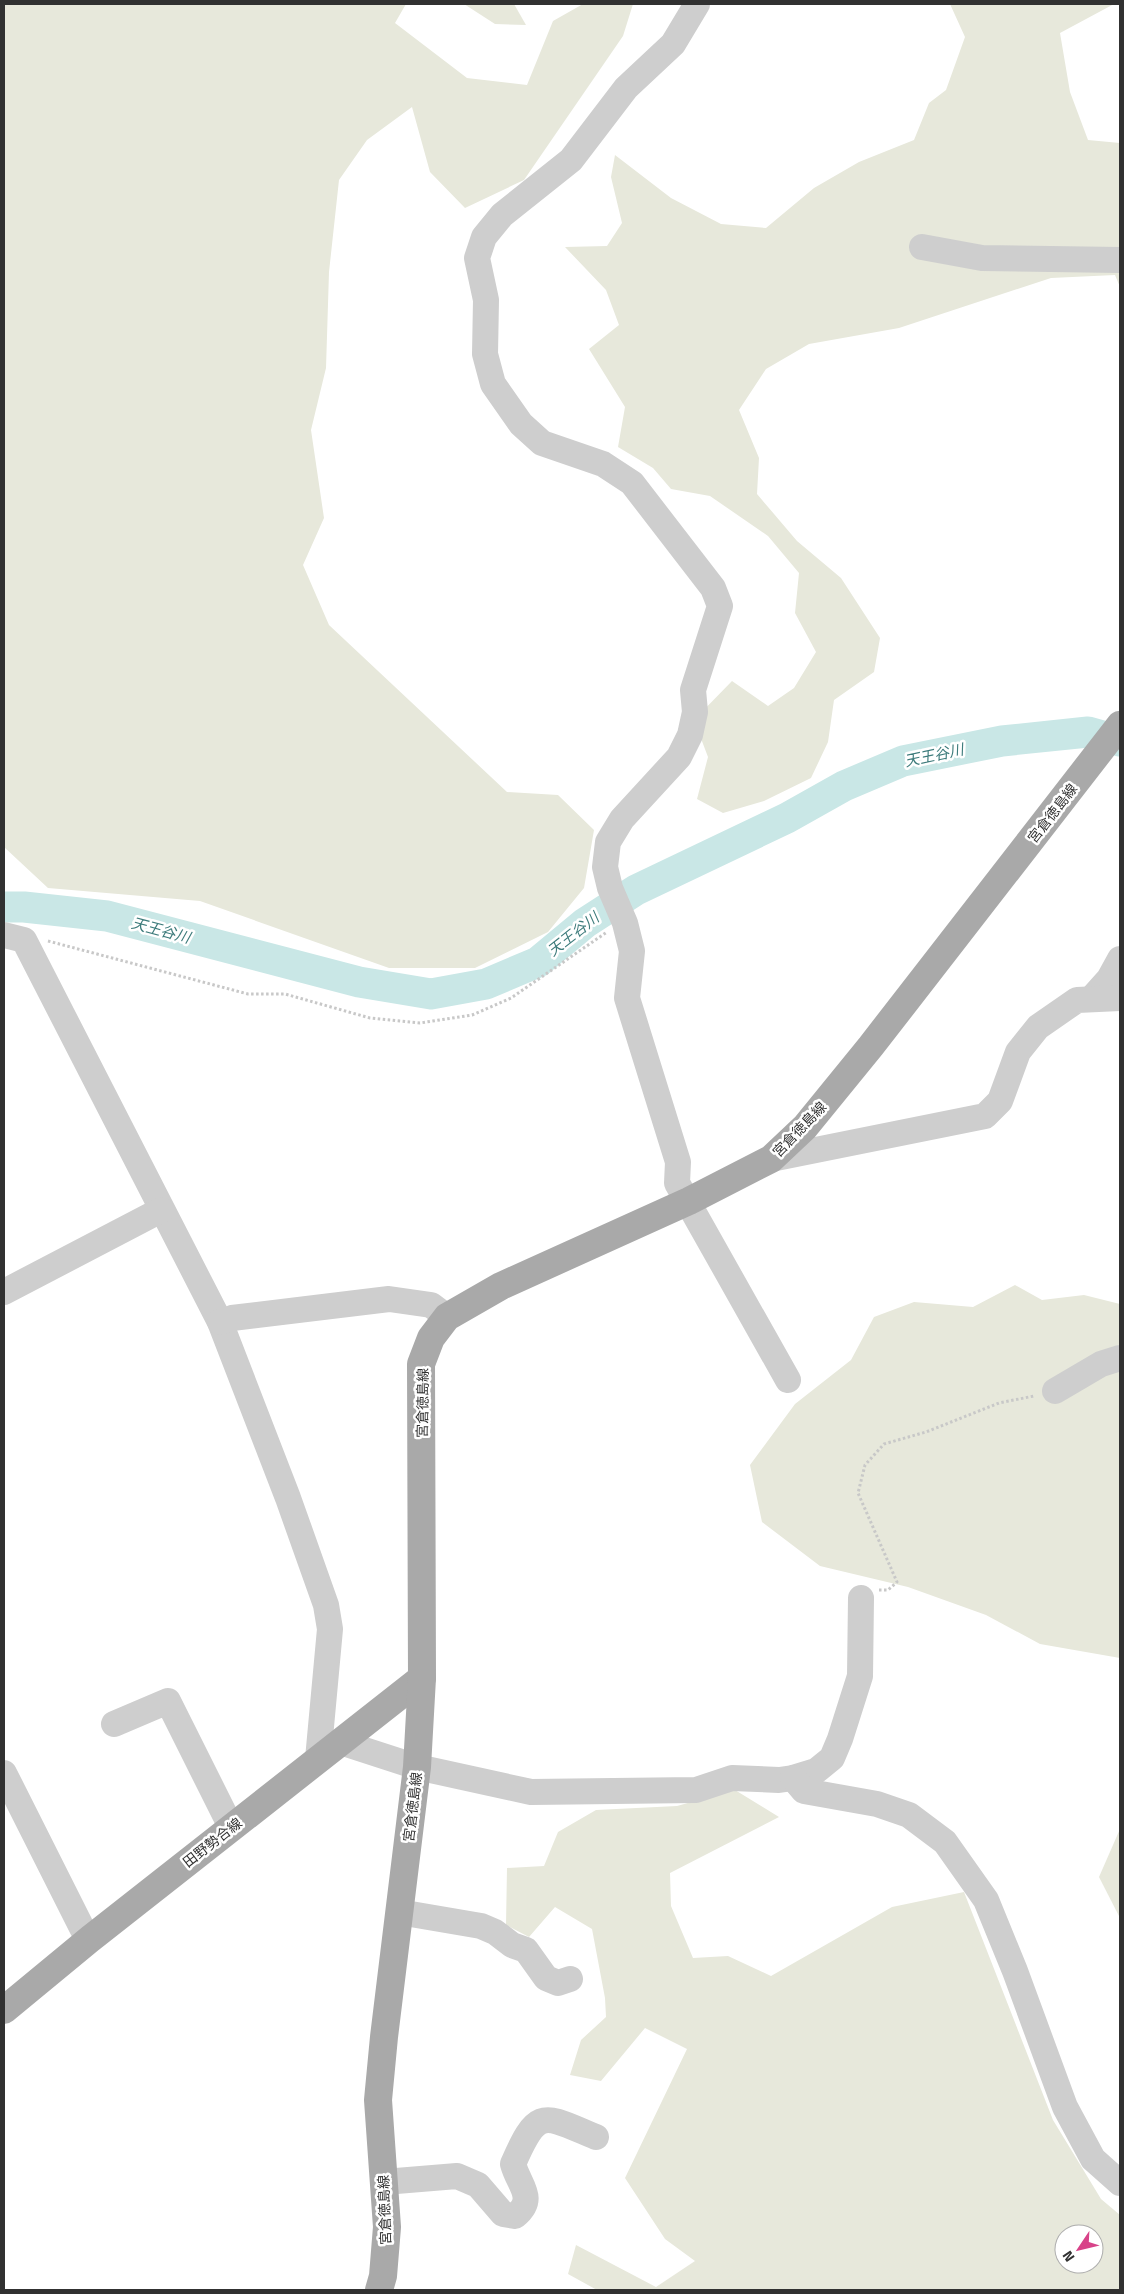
<svg xmlns="http://www.w3.org/2000/svg" width="1124" height="2294" font-family="'Titillium Web','Noto Sans JP',sans-serif">
<style>
.green{fill:#e7e8db;fill-rule:evenodd}
.lines{fill:none;stroke-linecap:round;stroke-linejoin:round}
.river{stroke:#c9e7e6;stroke-width:31}
.path{stroke:#c8c8c8;stroke-width:3;stroke-dasharray:2.5 2.5;stroke-linecap:butt}
.minor{stroke:#cecece;stroke-width:26}
.major{stroke:#a9a9a9;stroke-width:28}
.labels{text-anchor:middle;dominant-baseline:central;stroke-width:5;stroke-linejoin:round;paint-order:stroke}
.street-label{font-size:14px;fill:#313131;stroke:#fff}
.water-label{font-size:15px;font-style:italic;fill:#3d7b7b;stroke:#fff}
</style>
<rect width="100%" height="100%" fill="#fff"/>
<!-- green -->
<g class="green">
<polygon points="4,4 406,4 395,23 467,78 527,85 553,21 583,4 633,4 623,36 524,180 465,208 430,172 412,107 367,140 339,180 329,272 326,368 311,430 324,518 303,565 329,625 507,792 558,795 594,830 584,888 548,932 475,968 389,968 200,901 48,888 4,847"/>
<polygon points="464,4 514,4 526,25 495,24"/>
<polygon points="950,4 1114,4 1060,33 1070,92 1088,140 1120,143 1120,287 1115,275 1051,278 899,328 809,344 766,369 739,410 759,458 757,494 797,541 841,578 880,638 874,672 834,700 828,742 811,778 764,801 723,813 697,799 708,757 694,720 732,681 768,706 794,688 816,652 795,613 799,573 768,536 710,496 671,489 653,468 618,447 625,407 589,349 619,325 606,290 565,247 607,246 622,223 611,177 615,155 671,198 721,224 766,228 814,188 859,162 914,140 929,103 946,90 965,37"/>
<polygon points="1015,1285 1042,1300 1084,1295 1120,1304 1120,1658 1040,1644 986,1615 908,1587 820,1566 762,1522 750,1465 795,1404 851,1360 874,1317 914,1302 973,1307"/>
<path d="M 735,1790 L 779,1817 L 670,1873 L 671,1906 L 693,1958 L 728,1956 L 771,1976 L 892,1907 L 964,1892 L 1053,2120 L 1101,2199 L 1120,2215 L 1120,2290 L 597,2290 L 568,2274 L 576,2245 L 656,2287 L 695,2261 L 665,2239 L 625,2178 L 687,2049 L 645,2028 L 601,2081 L 570,2075 L 581,2040 L 606,2017 L 605,1998 L 592,1929 L 555,1907 L 529,1937 L 506,1925 L 507,1868 L 544,1866 L 558,1832 L 596,1810 L 677,1806 ZM 1064,2234 L 1094,2234 L 1094,2264 L 1064,2264 Z"/>
<polygon points="1120,1829 1120,1918 1099,1877"/>
</g>
<g class="lines">
<!-- river -->
<polyline class="river" points="4,907 24,907 107,916 359,982 431,994 486,984 538,962 585,923 636,890 787,818 844,786 903,761 1002,741 1088,732 1120,741"/>
<!-- path -->
<g class="path">
<polyline points="48,941 248,994 285,994 370,1018 420,1023 472,1015 511,998 607,932"/>
<polyline points="879,1590 888,1590 897,1582 858,1493 865,1465 884,1444 926,1432 999,1403 1034,1396"/>
</g>
<!-- minor -->
<g class="minor">
<polyline points="697,4 673,44 626,88 571,160 502,215 484,237 477,258 486,300 485,354 493,384 521,424 542,443 603,464 632,483 713,588 720,606 693,690 695,712 690,735 679,757 622,819 608,842 605,867 610,888 625,923 632,951 627,998 678,1162 677,1183 788,1380"/>
<polyline points="922,247 982,258 1120,260"/>
<polyline points="4,935 24,940 220,1322 288,1498 326,1605 330,1629 318,1759"/>
<polyline points="1092,998 1109,979 1120,959"/>
<polyline points="771,1159 985,1116 1000,1101 1018,1052 1038,1027 1077,1000 1120,998"/>
<polyline points="4,1292 161,1210"/>
<polyline points="220,1322 232,1318 389,1299 431,1305 447,1317"/>
<polyline points="1055,1391 1101,1364 1120,1358"/>
<polyline points="114,1724 168,1701 231,1827"/>
<polyline points="340,1742 417,1767 531,1792 696,1790 732,1778 779,1780 793,1778 816,1771 832,1758 840,1739 860,1676 861,1598"/>
<polyline points="4,1773 82,1928 90,1939"/>
<polyline points="793,1778 804,1791 877,1804 909,1815 945,1842 986,1900 1015,1971 1065,2107 1093,2159 1120,2183"/>
<polyline points="399,1912 481,1926 495,1932 512,1945 526,1950 546,1978 558,1983 570,1979"/>
<path d="M 384,2182 L 457,2176 L 478,2185 L 503,2214 L 515,2216 C 537,2198 519,2186 513,2164 C 538,2106 543,2115 596,2137"/>
</g>
<!-- major -->
<g class="major">
<polyline points="4,2010 90,1939 422,1678"/>
<polyline points="379,2290 383,2276 387,2227 378,2100 384,2037 417,1767 422,1678 421,1364 431,1338 447,1317 501,1286 689,1201 771,1159 805,1127 871,1046 1120,725"/>
</g>
</g>
<g class="labels">
<!-- street labels -->
<g class="street-label">
<text transform="translate(1052 813) rotate(-52)">宮倉徳島線</text>
<text transform="translate(799 1129) rotate(-46)">宮倉徳島線</text>
<text transform="translate(422 1403) rotate(-89)">宮倉徳島線</text>
<text transform="translate(412 1807) rotate(-83)">宮倉徳島線</text>
<text transform="translate(212 1842) rotate(-38)">田野勢合線</text>
<text transform="translate(384 2210) rotate(-92)">宮倉徳島線</text>
</g>
<!-- water labels -->
<g class="water-label">
<text transform="translate(934 755) rotate(-12)">天王谷川</text>
<text transform="translate(161 930) rotate(15)">天王谷川</text>
<text transform="translate(573 934) rotate(-38)">天王谷川</text>
</g>
</g>
<!-- border -->
<rect width="1124" height="2294" fill="none" stroke="#313131" stroke-width="10"/>
<!-- north arrow -->
<g transform="translate(1079 2249) rotate(235)"><circle r="24" fill="#ffffff" stroke="#adadad"/>
<path d="M0-4L9 19L0 12L-9 19Z" fill="#d84389"/>
<text y="-8" font-size="14" font-weight="bold" text-anchor="middle" fill="#313131">N</text>
</g>
</svg>
